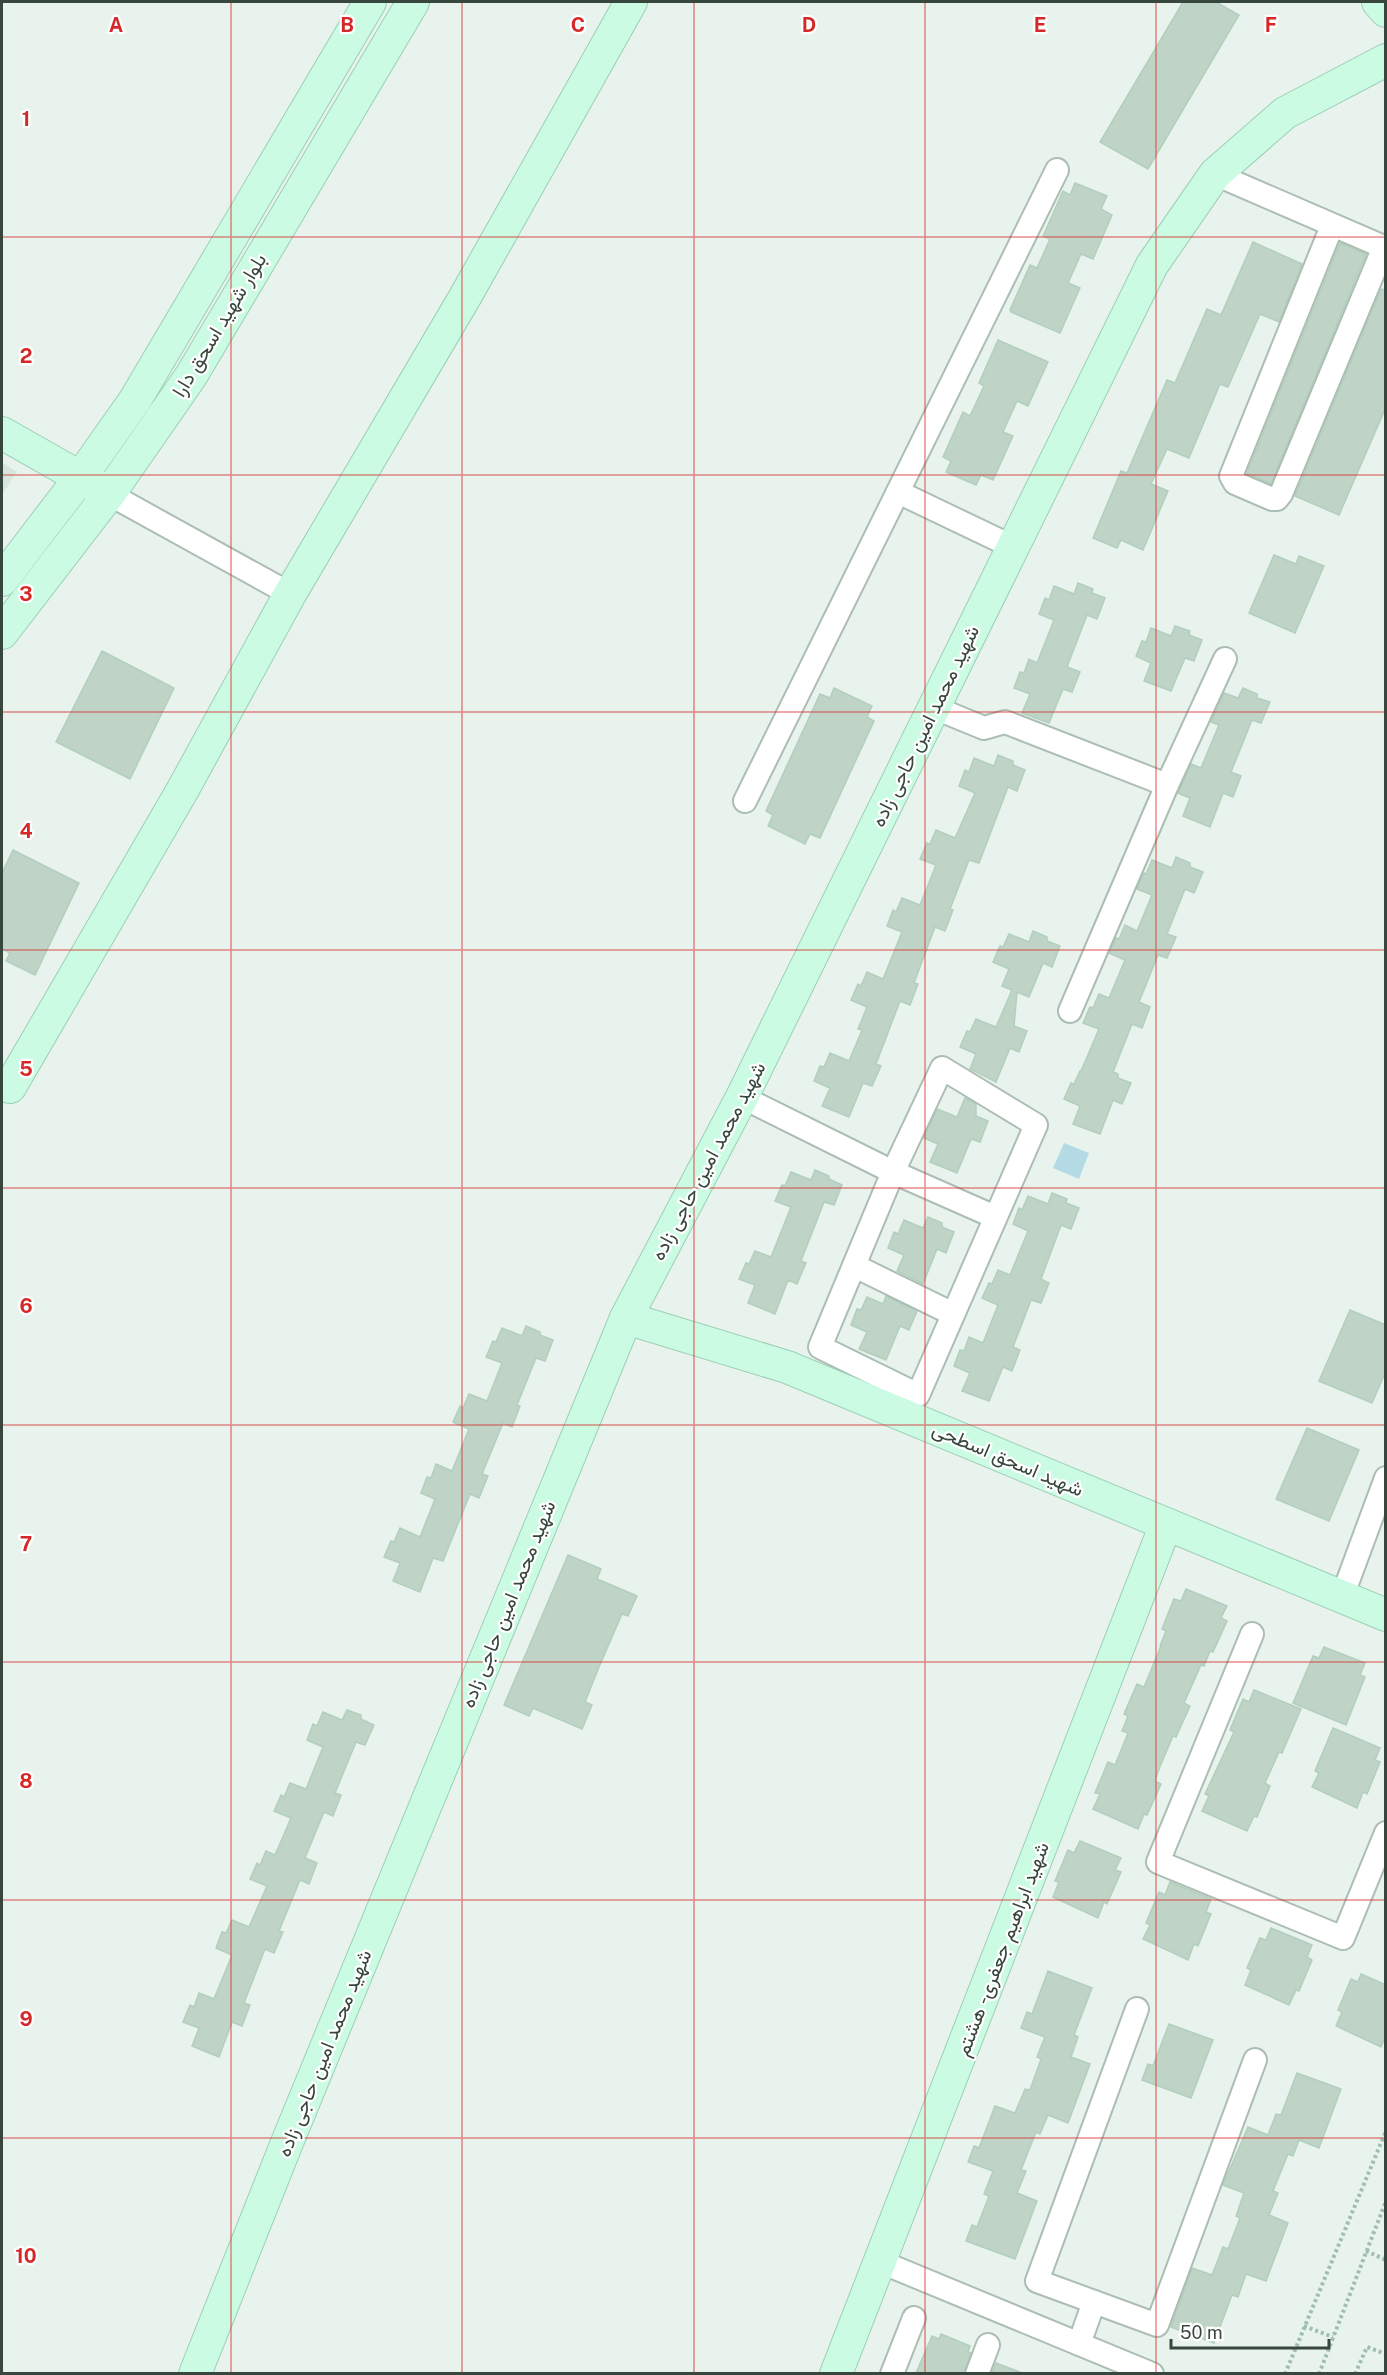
<svg xmlns="http://www.w3.org/2000/svg" width="1387" height="2375" font-family="'Public Sans',Vazirmatn,sans-serif">
<style>
.residential{fill:#d7e7de}
.green{fill:#b4dbe5}
.building{fill:#bfd4c6;stroke:#b2cfbd;stroke-width:1.5}
.lines{fill:none;stroke-linecap:round;stroke-linejoin:round}
.street-casing{stroke:#acbeb3;stroke-width:26}
.secondary-casing{stroke:#9bd0b5;stroke-width:34}
.path{stroke:#9ebfab;stroke-width:4;stroke-dasharray:3 3;stroke-linecap:butt}
.street{stroke:#fff;stroke-width:22}
.secondary{stroke:#cbfbe3;stroke-width:32}
.grid{fill:none;stroke:#d62828;stroke-width:1.5;stroke-opacity:0.55}
.labels{text-anchor:middle;dominant-baseline:central;stroke-width:4.5;stroke-linejoin:round;paint-order:stroke}
.street-label{font-size:20px;fill:#38473d;stroke:#fff}
.grid-label{font-size:20px;text-anchor:middle;font-weight:bold;fill:#d62828;stroke:#fff;stroke-width:4.5;stroke-linejoin:round;paint-order:stroke}
</style>
<rect width="100%" height="100%" fill="#e9f3ed"/>
<!-- residential -->
<polygon class="residential" points="2,462 17,472 2,495"/>
<!-- green -->
<polygon class="green" points="1064,1143 1089,1153 1079,1179 1053,1168"/>
<!-- building -->
<g class="building">
<polygon points="1183,2 1216,2 1239,15 1148,169 1100,142"/>
<polygon points="1075,183 1107,196 1101,209 1112,215 1093,259 1081,254 1068,283 1080,288 1060,333 1011,312 1010,310 1030,265 1037,268 1050,239 1043,236 1063,191 1070,195"/>
<polygon points="1253,242 1302,264 1279,322 1260,314 1228,387 1220,384 1189,458 1167,449 1151,484 1168,491 1143,550 1121,540 1117,548 1093,538 1121,471 1127,473 1167,380 1175,383 1207,309 1221,315"/>
<polygon points="1340,243 1366,254 1271,484 1247,473"/>
<polygon points="1381,289 1386,290 1386,407 1339,515 1295,496"/>
<polygon points="998,340 1048,362 1028,406 1017,401 1003,432 1013,436 993,480 981,475 976,485 946,472 951,461 943,457 963,412 970,416 984,386 979,383"/>
<polygon points="1274,555 1296,564 1299,556 1324,566 1295,633 1249,613"/>
<polygon points="1078,583 1093,589 1092,593 1105,598 1097,619 1087,615 1067,667 1080,672 1072,692 1063,689 1049,723 1022,713 1030,694 1014,688 1020,672 1024,673 1029,659 1037,663 1054,620 1039,614 1045,598 1049,600 1054,586 1074,594"/>
<polygon points="1175,626 1190,631 1189,635 1202,640 1194,661 1185,658 1171,691 1144,681 1151,663 1136,656 1142,641 1146,642 1151,628 1171,636"/>
<polygon points="102,651 174,688 130,779 56,742"/>
<polygon points="834,688 872,706 867,717 874,721 820,838 810,834 805,844 768,826 773,815 766,811 820,694 830,698"/>
<polygon points="1243,688 1257,694 1257,698 1270,702 1261,723 1252,720 1231,772 1241,776 1233,797 1223,793 1210,827 1183,816 1190,798 1178,793 1191,764 1201,768 1219,725 1211,722 1224,693 1238,698"/>
<polygon points="998,755 1013,761 1013,765 1025,770 1017,791 1008,787 979,863 969,860 950,909 953,910 945,931 935,927 914,983 918,984 910,1005 900,1001 876,1064 881,1066 872,1086 863,1083 849,1117 822,1106 830,1088 814,1081 820,1066 824,1067 830,1053 849,1061 862,1030 858,1029 867,1007 851,1000 858,984 861,986 867,972 883,979 902,932 887,926 893,910 896,912 902,898 920,905 936,865 920,859 927,843 930,844 936,830 955,838 975,793 959,786 965,770 969,772 974,758 994,766"/>
<polygon points="13,850 79,883 35,975 6,961 10,953 2,949 2,873"/>
<polygon points="1176,857 1190,863 1190,867 1203,872 1194,893 1185,889 1167,934 1176,937 1167,958 1158,955 1139,1002 1150,1007 1142,1028 1132,1024 1113,1072 1118,1074 1118,1078 1131,1083 1122,1104 1113,1100 1100,1134 1073,1124 1080,1106 1064,1099 1071,1083 1074,1084 1080,1071 1081,1071 1099,1029 1083,1023 1090,1007 1093,1008 1099,994 1109,998 1125,960 1109,953 1116,938 1119,939 1125,925 1137,931 1152,895 1137,889 1144,873 1146,874 1152,860 1172,868"/>
<polygon points="1033,931 1047,937 1047,941 1060,946 1052,967 1043,963 1029,997 1017,992 1014,1026 1027,1031 1019,1052 1010,1048 996,1082 970,1069 976,1054 960,1047 967,1031 970,1032 976,1019 996,1027 1012,990 1002,986 1009,969 993,962 1000,946 1003,947 1009,934 1029,942"/>
<polygon points="965,1098 976,1104 976,1116 988,1121 980,1142 971,1139 957,1173 930,1162 938,1144 924,1138 937,1109 957,1117"/>
<polygon points="815,1170 829,1176 829,1179 842,1185 834,1205 824,1202 801,1261 806,1263 797,1284 788,1280 775,1314 748,1303 755,1285 739,1279 746,1263 749,1264 755,1251 771,1257 791,1207 775,1201 782,1185 785,1186 791,1172 811,1180"/>
<polygon points="1052,1193 1067,1199 1066,1203 1079,1208 1071,1229 1061,1225 1041,1279 1049,1283 1041,1303 1031,1300 1013,1347 1020,1350 1012,1371 1003,1367 989,1401 962,1391 970,1373 954,1366 960,1350 964,1351 969,1337 983,1343 998,1305 982,1298 989,1283 992,1284 998,1270 1010,1275 1028,1231 1013,1224 1019,1208 1022,1210 1028,1196 1048,1204"/>
<polygon points="928,1217 942,1223 942,1227 954,1232 946,1253 937,1249 923,1284 897,1271 904,1255 888,1248 894,1232 898,1234 904,1220 923,1228"/>
<polygon points="886,1296 917,1311 909,1330 900,1326 886,1360 859,1349 867,1332 851,1325 857,1309 861,1310 867,1297 883,1304"/>
<polygon points="1350,1310 1386,1325 1386,1371 1372,1403 1319,1381"/>
<polygon points="526,1326 540,1332 540,1335 553,1340 545,1361 536,1358 517,1405 520,1406 512,1427 503,1423 482,1474 488,1476 479,1498 470,1494 443,1561 433,1558 420,1592 393,1581 400,1563 384,1557 391,1541 394,1542 400,1528 420,1537 435,1499 421,1493 427,1477 431,1478 436,1464 452,1471 469,1429 453,1422 460,1406 463,1408 469,1394 487,1401 502,1363 486,1357 493,1341 496,1342 502,1328 522,1336"/>
<polygon points="1307,1428 1359,1450 1329,1521 1276,1499"/>
<polygon points="568,1555 601,1569 597,1579 637,1596 628,1616 622,1614 599,1667 585,1702 592,1705 582,1729 533,1708 529,1716 504,1705"/>
<polygon points="1186,1589 1227,1606 1221,1618 1227,1621 1213,1652 1210,1651 1204,1666 1201,1665 1184,1703 1190,1706 1176,1737 1173,1736 1159,1769 1155,1781 1161,1784 1147,1815 1144,1814 1138,1829 1093,1809 1100,1794 1095,1793 1108,1762 1115,1765 1128,1733 1122,1731 1128,1716 1124,1714 1137,1684 1144,1687 1161,1646 1160,1646 1166,1631 1162,1629 1174,1599 1181,1601"/>
<polygon points="1324,1647 1365,1663 1360,1675 1365,1677 1346,1725 1293,1703 1313,1656 1319,1658"/>
<polygon points="1254,1690 1301,1709 1282,1753 1279,1752 1265,1783 1270,1786 1257,1817 1254,1816 1247,1831 1202,1811 1209,1796 1205,1794 1234,1732 1230,1730 1243,1699 1249,1702"/>
<polygon points="347,1710 361,1715 361,1719 374,1725 365,1745 356,1742 335,1793 341,1795 333,1816 324,1812 305,1858 317,1863 309,1884 300,1880 279,1931 283,1932 274,1953 265,1949 244,2003 250,2005 242,2026 232,2022 219,2057 192,2046 199,2028 183,2022 190,2005 194,2007 199,1993 214,1999 232,1955 216,1948 222,1932 226,1933 232,1920 249,1927 267,1886 250,1879 257,1863 260,1865 266,1851 275,1855 291,1818 274,1811 281,1795 284,1797 290,1783 306,1789 323,1747 307,1740 313,1724 317,1726 323,1712 342,1720"/>
<polygon points="1333,1728 1380,1748 1375,1760 1380,1762 1367,1794 1363,1792 1357,1808 1312,1787 1319,1773 1315,1771"/>
<polygon points="1080,1841 1121,1858 1115,1870 1121,1872 1107,1904 1104,1902 1098,1918 1053,1897 1059,1882 1055,1881 1068,1850 1074,1853"/>
<polygon points="1170,1882 1211,1899 1206,1912 1211,1914 1198,1946 1194,1944 1188,1960 1143,1939 1150,1925 1146,1923 1159,1892 1165,1895"/>
<polygon points="1271,1928 1312,1945 1307,1957 1312,1960 1299,1991 1296,1990 1289,2005 1245,1985 1251,1970 1247,1968 1260,1938 1266,1940"/>
<polygon points="1048,1971 1092,1988 1074,2035 1078,2037 1071,2057 1090,2064 1068,2123 1048,2115 1040,2134 1036,2132 1021,2170 1026,2171 1017,2193 1037,2201 1015,2259 966,2241 972,2225 977,2227 989,2196 984,2194 993,2171 968,2162 974,2146 979,2148 995,2106 1015,2113 1025,2089 1030,2090 1041,2059 1037,2057 1045,2037 1021,2028 1027,2012 1032,2014"/>
<polygon points="1361,1974 1386,1985 1386,2035 1381,2047 1336,2026 1342,2012 1338,2010 1351,1979 1358,1982"/>
<polygon points="1169,2024 1213,2040 1191,2098 1142,2080 1148,2064 1153,2066"/>
<polygon points="1297,2073 1341,2089 1319,2148 1299,2140 1293,2156 1288,2154 1273,2191 1278,2193 1269,2215 1288,2223 1266,2281 1246,2274 1238,2297 1232,2295 1214,2343 1171,2327 1192,2268 1212,2275 1223,2247 1228,2249 1240,2218 1236,2216 1244,2193 1223,2185 1248,2127 1268,2135 1276,2114 1281,2115"/>
<polygon points="941,2334 970,2346 968,2352 971,2353 964,2373 916,2373 932,2336 939,2339"/>
<polygon points="996,2363 1020,2372 1020,2373 992,2373"/>
</g>
<g class="lines">
<defs>
<g id="street">
<polyline points="1215,174 1386,248"/>
<polyline points="1332,226 1231,476 1235,483 1272,499 1277,499 1281,494 1384,247"/>
<polyline points="898,492 1013,547"/>
<polyline points="109,494 290,594"/>
<polyline points="935,708 984,728 1005,722 1167,785"/>
<polyline points="745,801 1057,170"/>
<polyline points="1070,1011 1167,785 1225,659"/>
<polygon points="942,1068 1036,1125 918,1395 820,1347 893,1172"/>
<polyline points="742,1097 893,1172 995,1217"/>
<polyline points="855,1266 953,1314"/>
<polyline points="1342,1597 1386,1478"/>
<polyline points="1252,1634 1158,1862 1343,1938 1386,1833"/>
<polyline points="1137,2009 1037,2281 1157,2325 1255,2060"/>
<polyline points="881,2262 1152,2374"/>
<polyline points="1079,2344 1094,2302"/>
<polyline points="892,2374 914,2318"/>
<polyline points="977,2374 988,2345"/>
</g>
<g id="secondary">
<polyline points="1378,2 1386,11"/>
<polyline points="2,433 97,487"/>
<polyline points="2,580 80,478 135,400 370,2"/>
<polyline points="2,633 109,494 191,376 413,2"/>
<polyline points="10,1087 182,791 290,594 465,297 631,2"/>
<polyline points="626,1318 787,1367 1386,1615"/>
<polyline points="195,2374 286,2145 626,1318 742,1097 1152,265 1215,174 1285,113 1386,60"/>
<polyline points="836,2374 1166,1524"/>
</g>
</defs>
<!-- street casing -->
<use href="#street" class="street-casing"/>
<!-- secondary casing -->
<use href="#secondary" class="secondary-casing"/>
<!-- path -->
<g class="path">
<polyline points="1366,2251 1386,2260"/>
<polyline points="1304,2326 1333,2337"/>
<polyline points="1285,2374 1386,2131"/>
<polyline points="1319,2374 1386,2201"/>
<polyline points="1355,2374 1367,2347 1386,2354"/>
</g>
<!-- street -->
<use href="#street" class="street"/>
<!-- secondary -->
<use href="#secondary" class="secondary"/>
</g>
<!-- grid -->
<path class="grid" d="M 231,2 L 231,2374M 462,2 L 462,2374M 694,2 L 694,2374M 925,2 L 925,2374M 1156,2 L 1156,2374M 2,237 L 1386,237M 2,475 L 1386,475M 2,712 L 1386,712M 2,950 L 1386,950M 2,1188 L 1386,1188M 2,1425 L 1386,1425M 2,1662 L 1386,1662M 2,1900 L 1386,1900M 2,2138 L 1386,2138"/>
<g class="labels">
<!-- street labels -->
<g class="street-label">
<text transform="translate(219 325) rotate(-59)">بلوار شهید اسحق دارا</text>
<text transform="translate(925 726) rotate(-64)">شهید محمد امین حاجی زاده</text>
<text transform="translate(708 1161) rotate(-62)">شهید محمد امین حاجی زاده</text>
<text transform="translate(1008 1459) rotate(23)">شهید اسحق اسطحی</text>
<text transform="translate(508 1604) rotate(-68)">شهید محمد امین حاجی زاده</text>
<text transform="translate(1002 1949) rotate(-69)">شهید ابراهیم جعفری - هشتم</text>
<text transform="translate(324 2053) rotate(-68)">شهید محمد امین حاجی زاده</text>
</g>
</g>
<g class="grid-label">
<text x="116" y="32">A</text>
<text x="347" y="32">B</text>
<text x="578" y="32">C</text>
<text x="809" y="32">D</text>
<text x="1040" y="32">E</text>
<text x="1271" y="32">F</text>
<text x="26" y="126">1</text>
<text x="26" y="363">2</text>
<text x="26" y="601">3</text>
<text x="26" y="838">4</text>
<text x="26" y="1076">5</text>
<text x="26" y="1313">6</text>
<text x="26" y="1551">7</text>
<text x="26" y="1788">8</text>
<text x="26" y="2026">9</text>
<text x="26" y="2263">10</text>
</g>
<!-- border -->
<rect width="1387" height="2375" fill="none" stroke="#38473d" stroke-width="6"/>
<!-- scale -->
<path d="M1171 2339v9h158v-9" fill="none" stroke="#38473d" stroke-width="3"/>
<text x="1180" y="2339" font-size="18" fill="#38473d" stroke="#ffffff" stroke-width="4.5" paint-order="stroke">50 m</text>
</svg>
